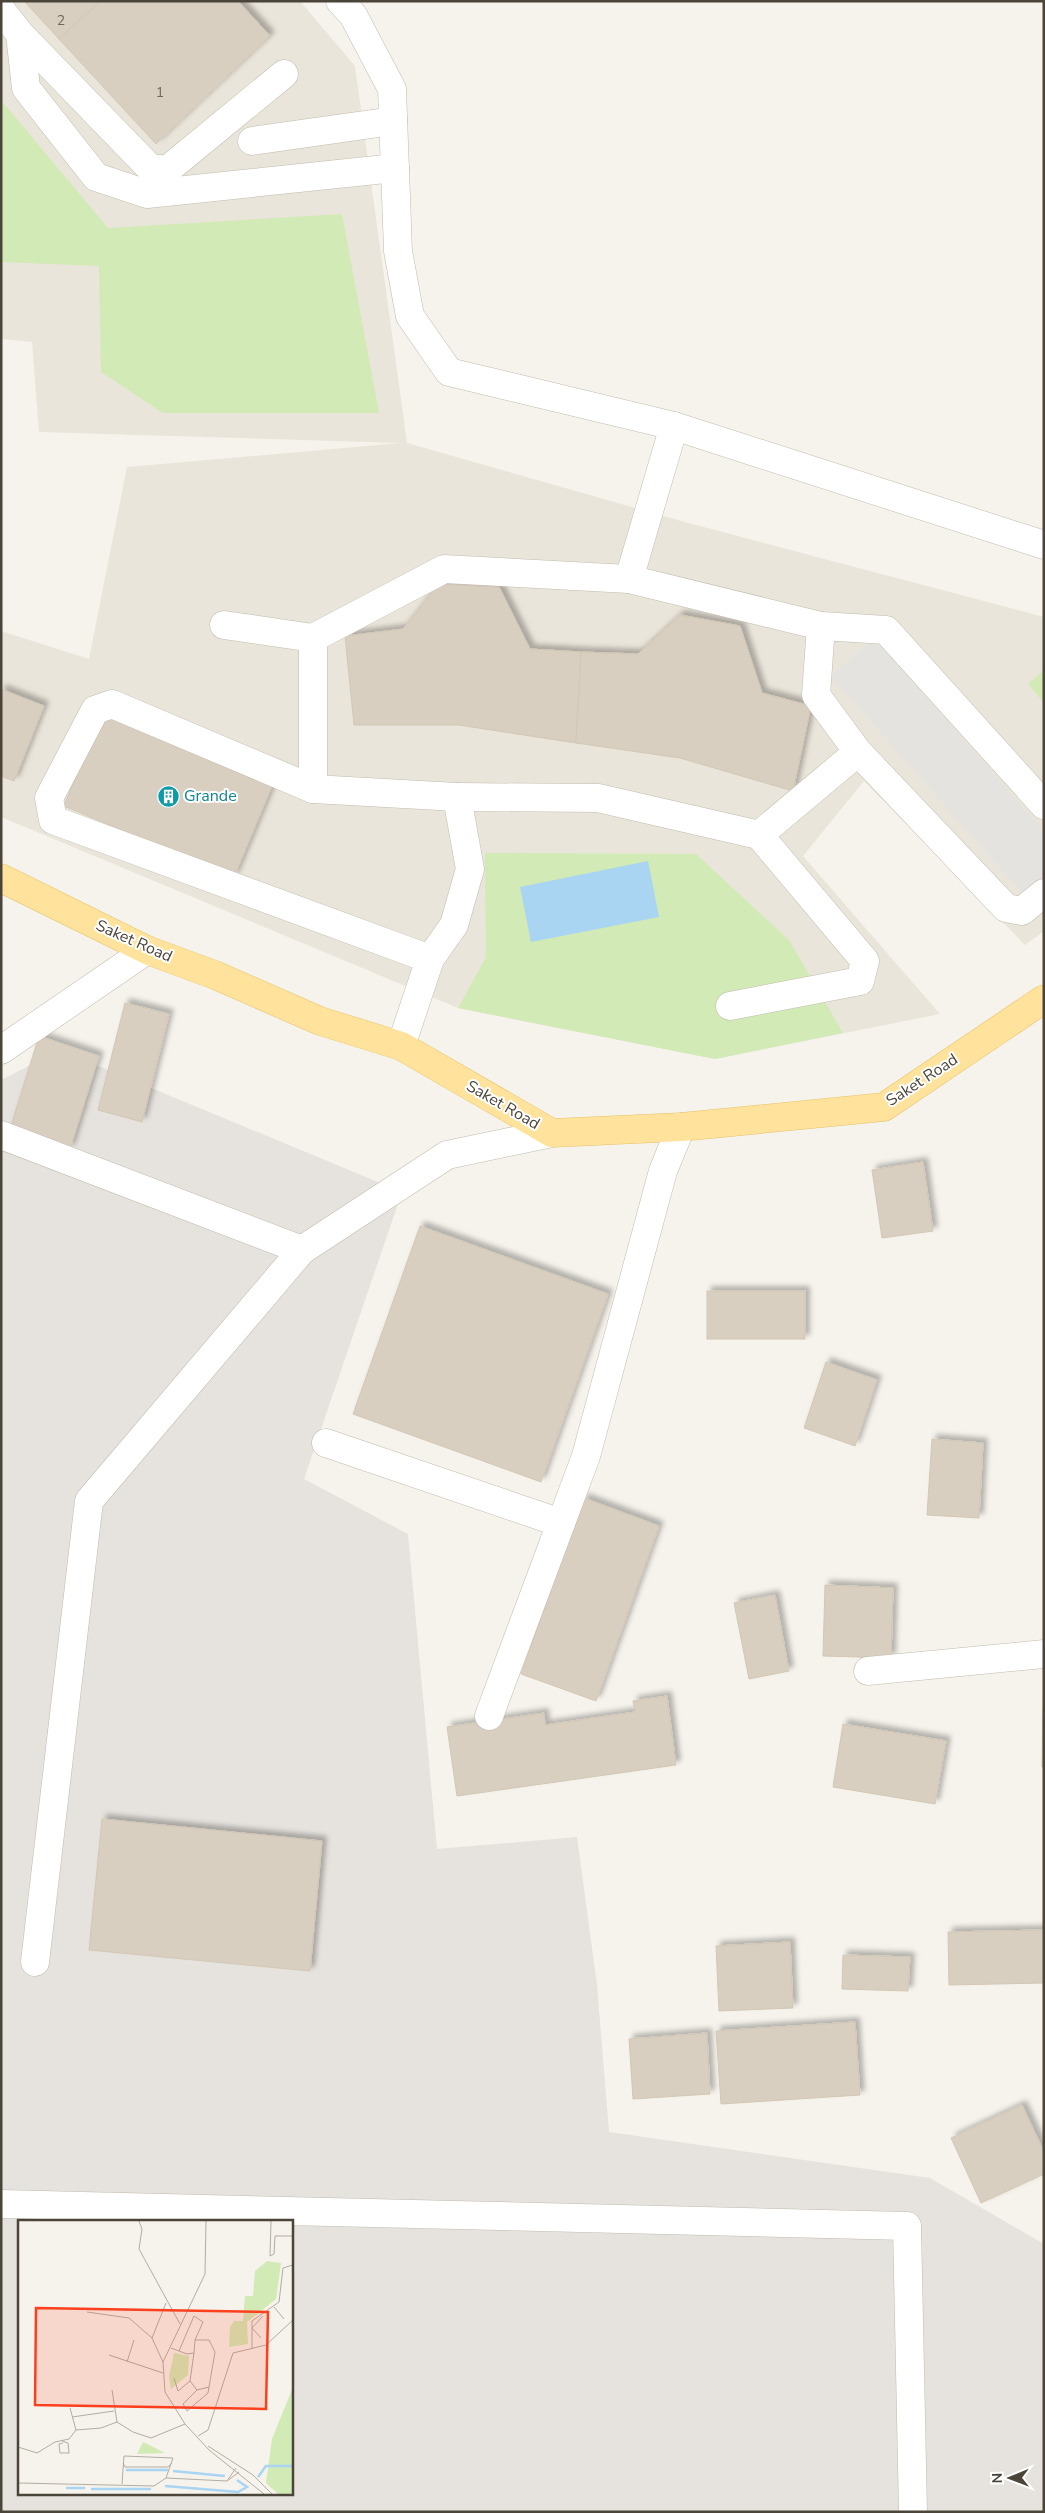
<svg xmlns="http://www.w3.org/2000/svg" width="1045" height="2513" font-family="'Nunito Sans',sans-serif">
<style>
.residential{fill:#eae5da}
.industrial{fill:#e6e2dd;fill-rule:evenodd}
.green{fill:#d2eab5}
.parking{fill:#e5e3e0}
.water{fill:#a9d4f2}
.building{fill:#d8cfc1;stroke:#d3c7b4;filter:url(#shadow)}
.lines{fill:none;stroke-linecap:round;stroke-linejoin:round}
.minor-casing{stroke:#c2bbae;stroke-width:29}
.major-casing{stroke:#e6c16a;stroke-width:29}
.minor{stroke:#fff;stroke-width:28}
.major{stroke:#ffe39c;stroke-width:28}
.labels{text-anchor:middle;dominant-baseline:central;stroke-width:4;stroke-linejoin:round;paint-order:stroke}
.number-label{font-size:14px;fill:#6e675b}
.culture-label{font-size:16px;fill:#0d838f;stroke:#fff;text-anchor:start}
.street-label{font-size:16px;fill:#4b4439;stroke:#fff}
.inset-river{fill:none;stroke:#a9d4f2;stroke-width:2.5}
.inset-road{fill:none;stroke:#b2ada4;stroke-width:1}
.view{fill:#fc3f1d;fill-opacity:0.15;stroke:#fc3f1d;stroke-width:2.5}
.inset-edge{fill:none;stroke:#4b4439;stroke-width:2.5}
</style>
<defs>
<filter id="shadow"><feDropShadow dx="4.5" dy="-4.5" stdDeviation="2.5" flood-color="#0004"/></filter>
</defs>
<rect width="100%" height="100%" fill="#f6f3ec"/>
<!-- residential -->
<polygon class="residential" points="1,1 300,1 355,66 407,443 681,521 1044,617 1044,931 1025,945 864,781 803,856 940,1014 715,1059 458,1008 1,817 1,631 89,659 127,467 401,443 39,432 32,342 1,339"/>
<!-- industrial -->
<path class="industrial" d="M 60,1050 L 402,1192 L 304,1479 L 408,1534 L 437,1849 L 577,1837 L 597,1985 L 609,2132 L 930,2178 L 1044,2244 L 1044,2512 L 1,2512 L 1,1080 ZM 19,2222 L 291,2222 L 291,2494 L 19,2494 Z"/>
<!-- green -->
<g class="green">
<polygon points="1,100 108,228 342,214 379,413 163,413 101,372 99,266 1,262"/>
<polygon points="1044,670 1044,703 1028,684"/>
<polygon points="485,853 696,854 789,940 843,1033 715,1059 458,1008 486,957"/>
</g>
<!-- parking -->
<polygon class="parking" points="874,638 1044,831 1044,878 1024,895 831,676"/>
<!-- water -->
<polygon class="water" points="648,861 659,917 531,942 520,887"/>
<!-- building -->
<g class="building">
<polygon points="24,1 100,1 59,39"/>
<polygon points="100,1 238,1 270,36 156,144 59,39"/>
<polygon points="438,584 499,587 530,649 581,652 576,743 459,725 354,725 345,636 403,629"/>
<polygon points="680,615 740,626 762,693 811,706 793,791 680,758 576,743 581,652 638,654"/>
<polygon points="1,689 44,706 14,781 1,776"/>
<polygon points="102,714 272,786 234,877 64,806"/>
<polygon points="125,1003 169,1014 142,1122 98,1110"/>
<polygon points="39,1036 99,1056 70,1149 10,1129"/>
<polygon points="923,1162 933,1231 882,1238 872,1170"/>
<polygon points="420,1226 608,1294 541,1482 353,1414"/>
<rect x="707" y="1291" width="98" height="48"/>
<polygon points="826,1362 877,1380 855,1446 804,1428"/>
<polygon points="932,1439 983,1443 979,1518 927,1515"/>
<polygon points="584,1498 659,1526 596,1701 521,1674"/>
<polygon points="825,1585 893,1588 891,1658 823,1656"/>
<polygon points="775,1595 789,1671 749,1679 734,1603"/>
<polygon points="667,1696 676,1765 457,1796 447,1727 544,1713 545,1725 635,1712 633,1701"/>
<polygon points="1043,1707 1044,1707 1044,1767 1042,1767"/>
<polygon points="843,1724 946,1741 935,1804 833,1787"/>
<polygon points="102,1819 322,1841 310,1971 89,1950"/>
<polygon points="1044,1930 1044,1983 949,1985 948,1932"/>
<polygon points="790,1942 793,2008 719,2011 716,1946"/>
<polygon points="843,1955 910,1957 908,1991 842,1989"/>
<polygon points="855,2022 860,2095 721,2104 716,2031"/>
<polygon points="707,2033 710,2094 633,2099 629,2039"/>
<polygon points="1022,2105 1044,2152 1044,2174 981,2203 951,2138"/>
</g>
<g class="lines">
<defs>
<g id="minor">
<polyline points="340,1 353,15 392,89 398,251 410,316 449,372 674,426 1044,545"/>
<polyline points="1,10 20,34 26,88 96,177 147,194 395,168"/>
<polyline points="20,34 150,168 167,170 284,74"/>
<polyline points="252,141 393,121"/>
<polyline points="629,579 674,426"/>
<polyline points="224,625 313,638"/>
<polyline points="821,626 886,630 1044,805"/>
<polyline points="313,789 313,638 444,569 629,579 821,626 816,695 858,752"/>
<polyline points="759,835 858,752 1006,908 1022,911 1044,893"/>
<polyline points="430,959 53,820 49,798 95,710 112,704 313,789 457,797"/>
<polyline points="401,1046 430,959 454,925 470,869 457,797 598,798 759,835 865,961 860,981 730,1006"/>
<polyline points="1,1050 147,950"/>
<polyline points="1,1135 302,1250"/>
<polyline points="326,1443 561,1523"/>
<polyline points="868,1671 1044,1654"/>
<polyline points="489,1716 586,1456 663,1171 681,1127"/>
<polyline points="35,1962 89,1501 302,1250 447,1155 552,1133"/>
<polyline points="1,2204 907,2226 913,2512"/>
</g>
<polyline id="major" points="1,878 147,950 215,975 320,1021 401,1046 552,1133 681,1127 884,1107 1044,999"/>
</defs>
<!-- minor casing -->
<use href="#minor" class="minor-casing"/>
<!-- major casing -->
<use href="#major" class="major-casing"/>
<!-- minor -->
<use href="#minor" class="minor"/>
<!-- major -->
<use href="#major" class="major"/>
</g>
<!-- icons -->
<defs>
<symbol id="building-disc" viewBox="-11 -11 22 22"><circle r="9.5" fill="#0f9aa8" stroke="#fff"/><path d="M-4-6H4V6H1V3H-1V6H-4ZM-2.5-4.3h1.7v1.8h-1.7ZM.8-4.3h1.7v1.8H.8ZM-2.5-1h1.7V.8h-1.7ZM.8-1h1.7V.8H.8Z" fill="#fff"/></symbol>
</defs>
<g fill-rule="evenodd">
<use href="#building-disc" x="156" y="784" width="25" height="25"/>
</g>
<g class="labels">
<!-- number labels -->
<g class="number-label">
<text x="61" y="20">2</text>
<text x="160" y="92">1</text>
</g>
<!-- culture labels -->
<g class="culture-label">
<text x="184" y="796">Grande</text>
</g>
<!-- street labels -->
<g class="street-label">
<text transform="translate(134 941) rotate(24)">Saket Road</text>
<text transform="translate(922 1080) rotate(-33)">Saket Road</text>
<text transform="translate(503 1105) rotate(30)">Saket Road</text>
</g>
</g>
<!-- overview -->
<g transform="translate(18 2220)">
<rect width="275" height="275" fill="#f6f3ec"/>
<path d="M 249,41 L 263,43 L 258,79 L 229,102 L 230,124 L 211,127 L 212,107 L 216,101 L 225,101 L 227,76 L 235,76 L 237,51 ZM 156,133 L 171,136 L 170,155 L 153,169 L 151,157 ZM 275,167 L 275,274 L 260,274 L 248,263 L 254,219 ZM 125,222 L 147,233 L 119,234 Z" fill="#d2eab5"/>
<path class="inset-river" d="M 108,250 L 150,250M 155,251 L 207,256M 240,257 L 248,246 L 275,246M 147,266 L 220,272 L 229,267 L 219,260M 48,268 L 67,268M 73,269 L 133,269"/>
<path class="inset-road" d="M 121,1 L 124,9 L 121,29 L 162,104M 188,1 L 187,54 L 145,142 L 147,172 L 167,204 L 191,230 L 246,274M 253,1 L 252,36 L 256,34 L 257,16 L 275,16M 256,87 L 266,99M 69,92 L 111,98 L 134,118 L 145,142M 134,118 L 148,83M 243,118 L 234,108 L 245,96M 177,120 L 191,120 L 197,132 L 191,167 L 179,170M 153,128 L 169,134 L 176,133 L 172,161 L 160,171 L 156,158M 234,129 L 234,101 L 261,82 L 265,48 L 275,45M 161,131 L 176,96 L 185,102 L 177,120 L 176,133M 91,135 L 145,153M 109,142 L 116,120M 172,161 L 179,170 L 165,184 L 169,191 L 190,173 L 191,167M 94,170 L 99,202 L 115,212 L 133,218 L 167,204M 52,188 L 58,210M 54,197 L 96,191M 180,216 L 190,210 L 215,133 L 248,125 L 275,100M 44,221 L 50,223 L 51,233 L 42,233 L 41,224 L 45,223M 190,226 L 235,255 L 254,274M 0,227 L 19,233 L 37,222 L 51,219 L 58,210 L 83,208 L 99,202M 105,243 L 107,247 L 150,247 L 154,243M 218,248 L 209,261 L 221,252M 0,263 L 136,266 L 148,258 L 209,261M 104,264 L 106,236 L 155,238 L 148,258"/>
<path class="view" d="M 18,88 L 250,92 L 248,189 L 17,185 Z"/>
<rect width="275" height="275" class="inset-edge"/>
</g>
<!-- border -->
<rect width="1045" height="2513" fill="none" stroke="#4b4439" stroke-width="5"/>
<!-- north arrow -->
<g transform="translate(1010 2478) rotate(269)" stroke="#ffffff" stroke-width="4" paint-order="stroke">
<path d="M0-4L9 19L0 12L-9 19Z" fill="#4b4439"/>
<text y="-8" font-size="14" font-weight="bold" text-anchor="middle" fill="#4b4439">N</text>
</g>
</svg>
